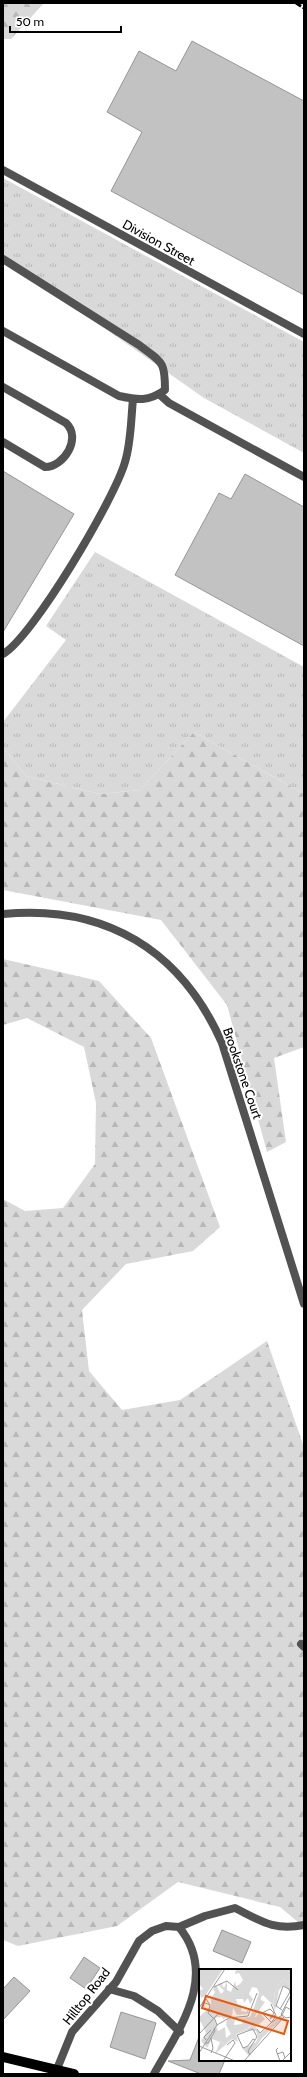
<svg xmlns="http://www.w3.org/2000/svg" width="307" height="2077" font-family="Cabin,sans-serif">
<style>
.grass{fill:url(#grass-tufts)}
.forest{fill:url(#forest-firs)}
.building{fill:#c2c2c2;stroke:#969696}
.lines{fill:none;stroke-linecap:round;stroke-linejoin:round}
.lane{stroke:#525252;stroke-width:8}
.street{stroke:#525252;stroke-width:8}
.primary{stroke:#000;stroke-width:10}
.rail{stroke:#000;stroke-width:3;stroke-dasharray:6 2 1 2;stroke-linecap:butt}
.labels{text-anchor:middle;dominant-baseline:central;stroke-width:4;stroke-linejoin:round;paint-order:stroke}
.street-label{font-size:13px;fill:#000;stroke:#fff}
.inset-road{fill:none;stroke:#999;stroke-width:1}
.view{fill:#e8590c;fill-opacity:0.15;stroke:#e8590c;stroke-width:2}
.inset-edge{fill:none;stroke:#000;stroke-width:2}
</style>
<defs>
<pattern id="grass-tufts" width="24" height="20" patternUnits="userSpaceOnUse"><rect width="24" height="20" fill="#d9d9d9"/><path d="M3 7l-1-3M5 7V3M7 7l1-3M15 17l-1-3M17 17v-4M19 17l1-3" fill="none" stroke="#b8b8b8"/></pattern>
<pattern id="forest-firs" width="22" height="20" patternUnits="userSpaceOnUse"><rect width="22" height="20" fill="#d9d9d9"/><path d="M5 1l3.5 6h-7zM16 11l3.5 6h-7z" fill="#b8b8b8"/></pattern>
</defs>
<rect width="100%" height="100%" fill="#fff"/>
<!-- grass -->
<g class="grass">
<polygon points="3,178 304,342 304,453 204,398 3,257"/>
<polygon points="95,552 304,667 304,794 194,732 140,790 100,794 26,776 3,747 3,722 66,640 46,626"/>
</g>
<!-- forest -->
<g class="forest">
<polygon points="3,3 44,3 11,39 3,39"/>
<polygon points="194,732 304,794 304,1047 274,1058 286,1142 267,1152 227,1005 161,920 3,890 3,747 26,776 100,794 140,790"/>
<polygon points="3,959 99,981 151,1038 220,1227 193,1251 126,1264 82,1310 89,1371 122,1410 180,1400 267,1341 304,1447 304,1927 280,1907 178,1882 117,1926 18,1946 3,1940 3,1199 25,1211 63,1208 95,1164 96,1103 84,1047 27,1018 3,1025"/>
</g>
<!-- building -->
<g class="building">
<polygon points="192,41 304,101 304,295 111,191 142,132 107,112 139,51 176,71"/>
<polygon points="3,471 74,514 3,632"/>
<polygon points="245,474 304,507 304,646 175,575 219,493 231,499"/>
<polygon points="222,1930 251,1942 242,1963 213,1951"/>
<polygon points="84,1957 100,1968 86,1989 70,1978"/>
<polygon points="14,1977 30,1991 3,2020 3,1989"/>
<polygon points="121,2012 156,2023 145,2059 110,2047"/>
<polygon points="199,2037 200,2060 225,2060 219,2074 201,2074 168,2061 190,2060"/>
</g>
<g class="lines">
<!-- lane -->
<g class="lane">
<polyline points="3,170 304,334"/>
<path d="M 3,259 L 139,345 C 162,363 165,360 165,390 C 148,402 138,400 119,396 L 3,331"/>
<path d="M 3,387 L 66,423 C 82,438 64,467 45,467 L 3,442"/>
<polyline points="159,394 169,403 304,477"/>
<path d="M 3,654 C 33,637 115,498 125,462 C 131,443 131,419 133,399"/>
<path d="M 179,1927 L 205,1916 L 235,1908 C 261,1921 274,1931 304,1925"/>
<polyline points="109,1989 134,1996 158,2011 180,2032"/>
<path d="M 57,2069 L 72,2032 L 116,1982 L 139,1941 L 152,1931 L 166,1926 L 179,1927 C 219,1976 179,2029 154,2074"/>
</g>
<!-- street -->
<g class="street">
<path d="M 3,914 C 105,904 181,950 222,1043 L 304,1304"/>
<polyline points="301,1644 304,1647"/>
</g>
<!-- primary -->
<polyline class="primary" points="3,2057 74,2074"/>
<!-- rail -->
<polyline class="rail" points="296,3 304,8"/>
</g>
<g class="labels">
<!-- street labels -->
<g class="street-label">
<text transform="translate(159 242) rotate(29)">Division Street</text>
<text transform="translate(243 1073) rotate(71)">Brookstone Court</text>
<text transform="translate(86 1996) rotate(-52)">Hilltop Road</text>
</g>
</g>
<!-- overview -->
<g transform="translate(199 1969)">
<rect width="92" height="92" fill="#fff"/>
<path d="M 84,10 L 90,14 L 92,20 L 92,23 L 84,16 L 80,21 L 76,42 L 74,36 L 76,22 ZM 60,43 L 66,50 L 57,58 L 61,65 L 83,46 L 85,48 L 64,68 L 50,87 L 43,79 L 49,78 L 57,73 L 59,68 L 57,62 L 49,61 L 37,65 L 39,73 L 33,70 L 16,85 L 21,73 L 26,75 L 36,65 L 51,58 Z" fill="#d9d9d9"/>
<path d="M 0,0 L 24,0 L 6,27 L 2,29 L 0,22 L 4,20 L 0,15 ZM 37,0 L 92,0 L 92,20 L 90,14 L 84,10 L 76,22 L 74,36 L 64,26 L 62,28 L 62,31 L 66,33 L 56,47 L 58,51 L 50,58 L 37,65 L 26,75 L 13,70 L 8,79 L 2,72 L 7,64 L 2,53 L 0,53 L 0,48 L 12,37 L 12,30 L 16,23 L 14,19 L 17,16 L 22,25 L 25,22 L 19,15 L 22,14 L 25,19 L 28,12 L 28,21 L 32,23 L 36,12 L 37,17 L 41,15 L 44,11 L 40,4 L 36,5 ZM 53,18 L 58,19 L 60,24 L 54,41 L 51,48 L 40,49 L 44,51 L 43,55 L 35,56 L 36,49 L 28,50 L 27,56 L 32,65 L 27,69 L 26,58 L 19,62 L 15,49 L 23,48 L 24,50 L 33,47 L 34,39 L 38,46 L 49,45 L 51,38 L 47,43 L 42,42 L 43,37 L 39,36 L 37,30 L 44,30 L 45,34 L 49,29 L 51,35 L 54,30 L 50,25 Z" fill="#d9d9d9" fill-rule="evenodd"/>
<path class="inset-road" d="M 15,18 L 28,12 L 39,21M 4,33 L 11,36 L 7,30M 11,36 L 9,44 L 14,49M 0,39 L 26,0M 81,40 L 91,23M 83,41 L 77,37 L 84,17 L 90,20 L 92,26 L 82,45 L 87,49 L 92,48M 75,44 L 71,50 L 76,46M 15,48 L 18,56 L 30,49 L 49,47 L 58,24M 72,53 L 63,44 L 71,40 L 75,44M 72,54 L 83,46 L 87,38 L 92,41M 72,54 L 77,47 L 72,35M 58,60 L 61,64 L 72,54M 0,65 L 20,44M 7,71 L 5,68 L 12,61M 6,74 L 9,74 L 16,62 L 15,59M 0,77 L 36,92M 79,79 L 77,81 L 81,92M 0,84 L 18,56M 12,84 L 14,79 L 12,69M 78,85 L 84,83 L 86,89M 51,86 L 49,82 L 56,71 L 54,70 L 49,77 L 44,79 L 38,66 L 54,60 L 58,68 L 56,71M 24,92 L 36,74 L 34,71 L 28,76M 45,92 L 85,48M 83,92 L 92,83"/>
<path class="view" d="M 7,27 L 89,52 L 85,65 L 3,39 Z"/>
<rect width="92" height="92" class="inset-edge"/>
</g>
<!-- border -->
<rect width="307" height="2077" fill="none" stroke="#000000" stroke-width="8"/>
<!-- scale -->
<path d="M10 26v6h111v-6" fill="none" stroke="#000000" stroke-width="2"/>
<text x="16" y="26" font-size="12" fill="#000000" stroke="#ffffff" stroke-width="3" paint-order="stroke">50 m</text>
</svg>
